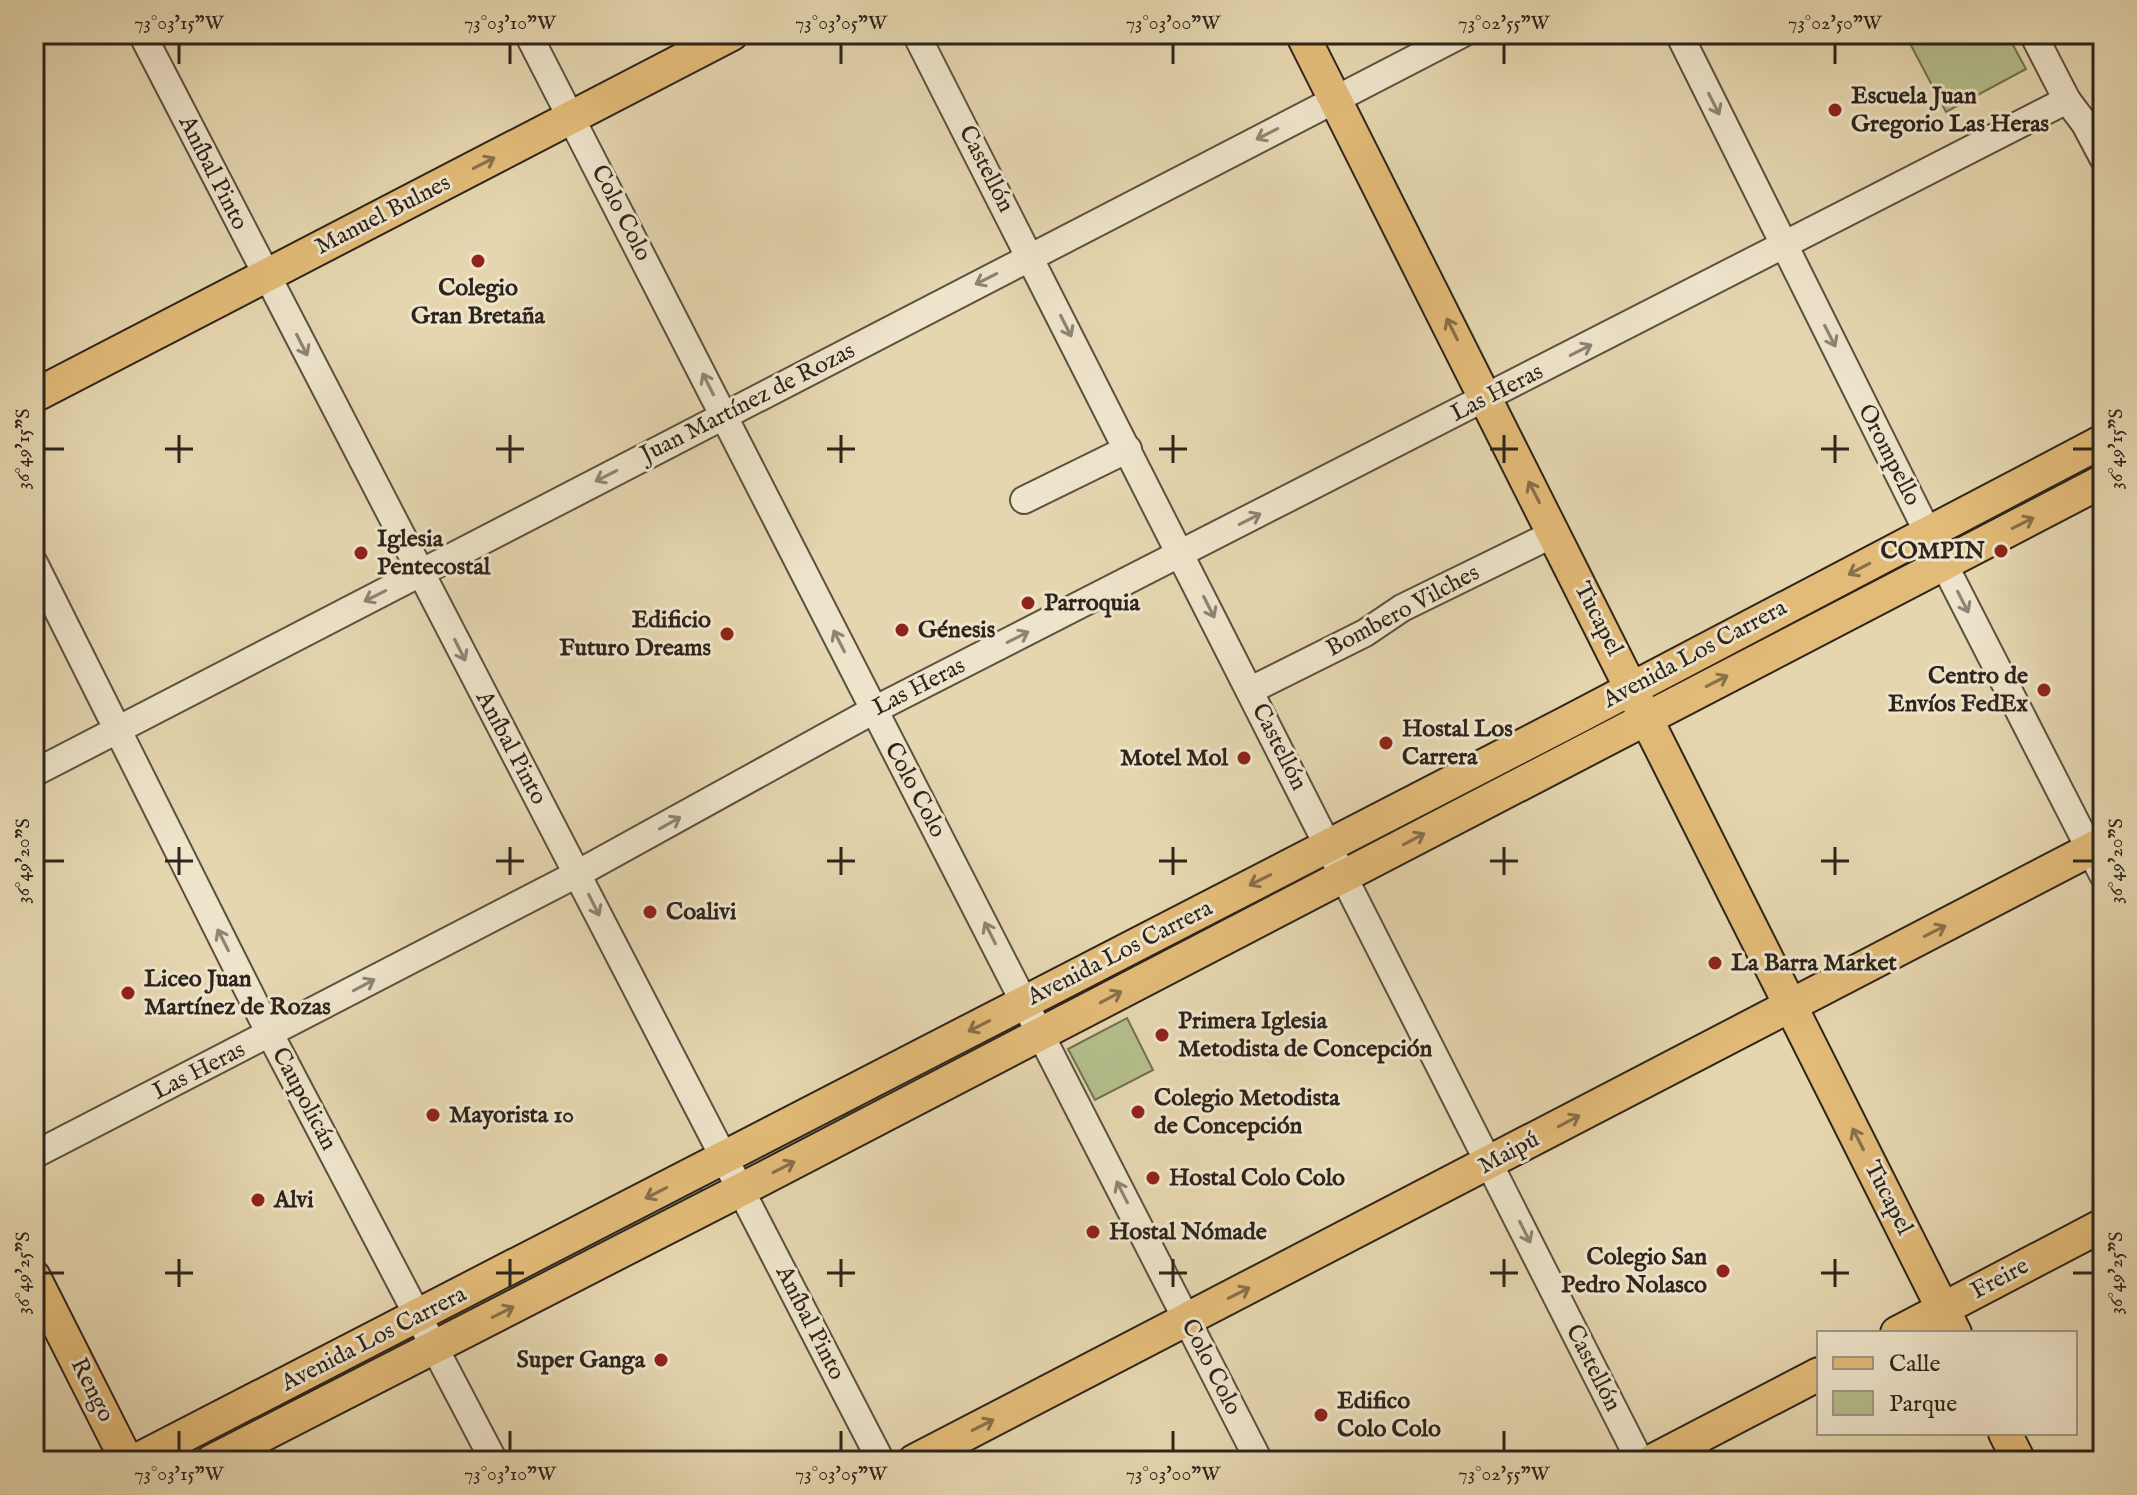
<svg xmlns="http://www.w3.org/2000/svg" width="2137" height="1495" font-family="'IM FELL English',serif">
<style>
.green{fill:#b4be8c;stroke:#717154;stroke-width:2}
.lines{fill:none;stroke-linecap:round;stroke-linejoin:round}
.minor-casing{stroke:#5c5041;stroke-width:30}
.major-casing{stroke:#2e241c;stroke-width:36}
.minor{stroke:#eee4cb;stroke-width:26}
.major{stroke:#e2bb78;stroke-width:32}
.oneway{stroke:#8e8474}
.oneway2{stroke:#88704a}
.ticks{fill:none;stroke:#2e241c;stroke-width:3}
.poi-dot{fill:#8f2418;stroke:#eee4cb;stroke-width:3}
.labels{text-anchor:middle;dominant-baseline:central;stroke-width:6;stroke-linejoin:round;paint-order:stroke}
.poi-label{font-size:24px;font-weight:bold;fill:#2e241c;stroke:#eee4cb;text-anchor:start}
.street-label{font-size:24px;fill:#2e241c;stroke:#eee4cb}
.neatline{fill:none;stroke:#2e241c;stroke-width:3}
.ticks-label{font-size:20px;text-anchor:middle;fill:#2e241c}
</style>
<rect width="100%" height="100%" fill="#e5d6af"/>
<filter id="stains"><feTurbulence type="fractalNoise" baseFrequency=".0025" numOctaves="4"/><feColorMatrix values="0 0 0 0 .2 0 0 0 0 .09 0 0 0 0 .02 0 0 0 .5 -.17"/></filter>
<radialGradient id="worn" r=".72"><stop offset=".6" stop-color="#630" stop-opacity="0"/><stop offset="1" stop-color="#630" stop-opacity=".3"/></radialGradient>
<!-- green -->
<g class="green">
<polygon points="1905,34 2007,34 2026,69 1946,112"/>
<polygon points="2103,457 2103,466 1946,546 1953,538"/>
<polygon points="1301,872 1306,880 1067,1004 1059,999"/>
<polygon points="1127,1018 1153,1070 1095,1100 1068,1049"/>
<polygon points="1013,1025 867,1102 810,1139 743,1171 743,1162"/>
<polygon points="698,1187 704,1191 447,1325 445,1322 447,1315"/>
<polygon points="410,1336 411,1342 407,1345 181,1461 174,1461 308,1391 358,1360"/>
</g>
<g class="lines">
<defs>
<g id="minor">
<polyline points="142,34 881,1461"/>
<polyline points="528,34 1259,1461"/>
<polyline points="916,34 1640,1461"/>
<polyline points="1679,34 1928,533 2103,875"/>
<polyline points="2033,34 2067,100 2085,124 2103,158"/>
<polyline points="1024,500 1128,449"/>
<polyline points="34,563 270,1034 494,1461"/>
<polyline points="1251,690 1365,633 1402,608 1555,533"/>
<polyline points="34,773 1462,34"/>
<polyline points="34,1155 577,874 874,710 2067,100"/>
</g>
<g id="major">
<polyline points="1302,34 1955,1333"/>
<polyline points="34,396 732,34"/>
<polyline points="34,1277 127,1461"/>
<polyline points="1897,1333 2103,1225"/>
<polyline points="2005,1433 2019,1461"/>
<polyline points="135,1461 1570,721 2103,441"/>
<polyline points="212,1461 760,1180 2103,481"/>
<polyline points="914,1461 2103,843"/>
<polyline points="1652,1461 1819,1374"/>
</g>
</defs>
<!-- minor casing -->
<use href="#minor" class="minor-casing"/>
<!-- major casing -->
<use href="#major" class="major-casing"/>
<!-- minor -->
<use href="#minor" class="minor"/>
<!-- major -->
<use href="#major" class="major"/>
</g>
<!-- one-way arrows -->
<defs><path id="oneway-shaft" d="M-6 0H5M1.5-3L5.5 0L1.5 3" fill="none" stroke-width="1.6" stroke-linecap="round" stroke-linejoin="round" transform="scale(2)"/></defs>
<g class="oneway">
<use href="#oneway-shaft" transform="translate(1714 104) rotate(63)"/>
<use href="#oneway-shaft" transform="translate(1267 134) rotate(153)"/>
<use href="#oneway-shaft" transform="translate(986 279) rotate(153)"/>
<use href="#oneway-shaft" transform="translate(1066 326) rotate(63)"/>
<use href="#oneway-shaft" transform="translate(1830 336) rotate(63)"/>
<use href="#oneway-shaft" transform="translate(302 345) rotate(63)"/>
<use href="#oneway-shaft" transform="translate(1581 350) rotate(-27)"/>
<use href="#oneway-shaft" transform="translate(708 384) rotate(-117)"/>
<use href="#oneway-shaft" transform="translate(606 476) rotate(153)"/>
<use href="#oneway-shaft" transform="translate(1250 519) rotate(-27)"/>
<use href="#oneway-shaft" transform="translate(375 596) rotate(153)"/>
<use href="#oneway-shaft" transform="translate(1963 602) rotate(63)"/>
<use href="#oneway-shaft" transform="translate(1209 607) rotate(63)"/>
<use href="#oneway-shaft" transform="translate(1018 637) rotate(-27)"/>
<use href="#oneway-shaft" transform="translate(839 641) rotate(-117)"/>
<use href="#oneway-shaft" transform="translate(460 650) rotate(63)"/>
<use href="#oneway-shaft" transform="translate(670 823) rotate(-29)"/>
<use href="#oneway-shaft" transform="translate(594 905) rotate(63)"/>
<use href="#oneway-shaft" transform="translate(990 933) rotate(-117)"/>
<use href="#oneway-shaft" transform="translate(223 940) rotate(-117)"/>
<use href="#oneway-shaft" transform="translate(364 985) rotate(-28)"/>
<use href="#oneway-shaft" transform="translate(1122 1192) rotate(-117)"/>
<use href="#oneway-shaft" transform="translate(1525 1232) rotate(63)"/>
</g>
<g class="oneway2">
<use href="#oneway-shaft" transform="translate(484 163) rotate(-27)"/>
<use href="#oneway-shaft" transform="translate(1452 329) rotate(-117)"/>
<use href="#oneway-shaft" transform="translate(1534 492) rotate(-117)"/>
<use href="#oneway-shaft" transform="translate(2023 523) rotate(-27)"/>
<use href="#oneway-shaft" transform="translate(1859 569) rotate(152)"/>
<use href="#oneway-shaft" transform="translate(1717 681) rotate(-27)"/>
<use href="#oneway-shaft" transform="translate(1414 839) rotate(-28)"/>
<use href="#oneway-shaft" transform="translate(1260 880) rotate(153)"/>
<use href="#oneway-shaft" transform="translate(1935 931) rotate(-27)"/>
<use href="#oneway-shaft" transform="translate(1111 997) rotate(-28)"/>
<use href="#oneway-shaft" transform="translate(979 1026) rotate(153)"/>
<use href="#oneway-shaft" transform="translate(1569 1121) rotate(-28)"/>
<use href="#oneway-shaft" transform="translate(1858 1139) rotate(-117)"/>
<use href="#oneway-shaft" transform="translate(784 1167) rotate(-27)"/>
<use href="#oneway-shaft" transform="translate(656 1193) rotate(153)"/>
<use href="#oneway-shaft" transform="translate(1239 1293) rotate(-27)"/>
<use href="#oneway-shaft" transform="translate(503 1312) rotate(-27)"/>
<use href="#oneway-shaft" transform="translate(983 1425) rotate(-27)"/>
</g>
<!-- ticks -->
<path class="ticks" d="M 179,44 L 179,64M 510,44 L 510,64M 841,44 L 841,64M 1173,44 L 1173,64M 1504,44 L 1504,64M 1835,44 L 1835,64M 179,435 L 179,463M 510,435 L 510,463M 841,435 L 841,463M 1173,435 L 1173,463M 1504,435 L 1504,463M 1835,435 L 1835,463M 44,449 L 64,449M 165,449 L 193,449M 496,449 L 524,449M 827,449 L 855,449M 1159,449 L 1187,449M 1490,449 L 1518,449M 1821,449 L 1849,449M 2073,449 L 2093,449M 179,847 L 179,875M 510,847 L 510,875M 841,847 L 841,875M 1173,847 L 1173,875M 1504,847 L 1504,875M 1835,847 L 1835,875M 44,861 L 64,861M 165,861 L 193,861M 496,861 L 524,861M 827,861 L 855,861M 1159,861 L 1187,861M 1490,861 L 1518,861M 1821,861 L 1849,861M 2073,861 L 2093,861M 179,1259 L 179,1287M 510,1259 L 510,1287M 841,1259 L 841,1287M 1173,1259 L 1173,1287M 1504,1259 L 1504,1287M 1835,1259 L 1835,1287M 44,1273 L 64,1273M 165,1273 L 193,1273M 496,1273 L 524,1273M 827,1273 L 855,1273M 1159,1273 L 1187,1273M 1490,1273 L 1518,1273M 1821,1273 L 1849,1273M 2073,1273 L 2093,1273M 179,1431 L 179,1451M 510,1431 L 510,1451M 841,1431 L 841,1451M 1173,1431 L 1173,1451M 1504,1431 L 1504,1451"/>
<!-- markers -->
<g class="poi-dot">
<circle cx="1835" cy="110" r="8"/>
<circle cx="478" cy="261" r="8"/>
<circle cx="2001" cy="551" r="8"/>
<circle cx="361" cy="553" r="8"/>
<circle cx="1028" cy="603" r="8"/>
<circle cx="902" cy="630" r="8"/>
<circle cx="727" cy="634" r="8"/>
<circle cx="2044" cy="690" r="8"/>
<circle cx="1386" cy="743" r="8"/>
<circle cx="1244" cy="758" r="8"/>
<circle cx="650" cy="912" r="8"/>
<circle cx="1715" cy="963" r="8"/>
<circle cx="128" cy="993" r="8"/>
<circle cx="1162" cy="1035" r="8"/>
<circle cx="1138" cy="1112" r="8"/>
<circle cx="433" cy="1115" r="8"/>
<circle cx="1153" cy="1178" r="8"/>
<circle cx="258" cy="1200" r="8"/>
<circle cx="1093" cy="1232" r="8"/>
<circle cx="1723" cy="1271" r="8"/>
<circle cx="661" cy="1360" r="8"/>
<circle cx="1321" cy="1415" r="8"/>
</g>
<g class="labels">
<!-- poi labels -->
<g class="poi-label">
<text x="1851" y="96">Escuela Juan<tspan x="1851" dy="28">Gregorio Las Heras</tspan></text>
<text x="478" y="288" text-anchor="middle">Colegio<tspan x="478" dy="28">Gran Bretaña</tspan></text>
<text x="377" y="539">Iglesia<tspan x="377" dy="28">Pentecostal</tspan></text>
<text x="1985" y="551" text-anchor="end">COMPIN</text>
<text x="1044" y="603">Parroquia</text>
<text x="711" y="620" text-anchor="end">Edificio<tspan x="711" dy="28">Futuro Dreams</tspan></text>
<text x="918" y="630">Génesis</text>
<text x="2028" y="676" text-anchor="end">Centro de<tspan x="2028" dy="28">Envíos FedEx</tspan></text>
<text x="1402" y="729">Hostal Los<tspan x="1402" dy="28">Carrera</tspan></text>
<text x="1228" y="758" text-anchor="end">Motel Mol</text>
<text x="666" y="912">Coalivi</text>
<text x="1731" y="963">La Barra Market</text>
<text x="144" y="979">Liceo Juan<tspan x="144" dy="28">Martínez de Rozas</tspan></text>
<text x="1178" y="1021">Primera Iglesia<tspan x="1178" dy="28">Metodista de Concepción</tspan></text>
<text x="1154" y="1098">Colegio Metodista<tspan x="1154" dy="28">de Concepción</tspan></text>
<text x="449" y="1115">Mayorista 10</text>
<text x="1169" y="1178">Hostal Colo Colo</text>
<text x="274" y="1200">Alvi</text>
<text x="1109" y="1232">Hostal Nómade</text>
<text x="1707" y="1257" text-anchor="end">Colegio San<tspan x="1707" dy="28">Pedro Nolasco</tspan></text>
<text x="645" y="1360" text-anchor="end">Super Ganga</text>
<text x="1337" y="1401">Edifico<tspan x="1337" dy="28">Colo Colo</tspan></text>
</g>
<!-- street labels -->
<g class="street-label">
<text transform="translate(986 169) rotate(63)">Castellón</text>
<text transform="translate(213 173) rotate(63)">Aníbal Pinto</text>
<text transform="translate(621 213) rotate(63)">Colo Colo</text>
<text transform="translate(383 215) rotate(-27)">Manuel Bulnes</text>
<text transform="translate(1497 393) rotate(-27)">Las Heras</text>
<text transform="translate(748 403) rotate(-27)">Juan Martínez de Rozas</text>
<text transform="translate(1889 455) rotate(63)">Orompello</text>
<text transform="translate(1403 611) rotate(-28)">Bombero Vilches</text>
<text transform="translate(1598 619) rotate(63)">Tucapel</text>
<text transform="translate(1695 654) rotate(-28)">Avenida Los Carrera</text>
<text transform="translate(919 687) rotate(-27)">Las Heras</text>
<text transform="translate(1279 747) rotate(63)">Castellón</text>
<text transform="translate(511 748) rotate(62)">Aníbal Pinto</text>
<text transform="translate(915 790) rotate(62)">Colo Colo</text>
<text transform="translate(1120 953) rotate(-27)">Avenida Los Carrera</text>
<text transform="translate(199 1071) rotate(-27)">Las Heras</text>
<text transform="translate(304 1099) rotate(62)">Caupolicán</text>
<text transform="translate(1509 1153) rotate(-28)">Maipú</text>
<text transform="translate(1888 1198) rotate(63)">Tucapel</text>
<text transform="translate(2000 1279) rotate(-28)">Freire</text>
<text transform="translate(810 1323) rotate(63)">Aníbal Pinto</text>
<text transform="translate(374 1339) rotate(-27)">Avenida Los Carrera</text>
<text transform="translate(1211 1367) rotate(63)">Colo Colo</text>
<text transform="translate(1593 1368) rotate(63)">Castellón</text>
<text transform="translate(92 1390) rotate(63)">Rengo</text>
</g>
</g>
<!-- margin -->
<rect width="2137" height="1495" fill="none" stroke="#e5d6af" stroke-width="88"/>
<!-- legend -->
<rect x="1817" y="1331" width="260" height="104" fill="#eee4cb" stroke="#a19785" stroke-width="2"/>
<rect x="1833" y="1357" width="40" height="12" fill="#e2bb78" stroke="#a19785" stroke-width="2"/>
<text x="1889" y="1371" font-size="24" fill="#2e241c">Calle</text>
<rect x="1833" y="1391" width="40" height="24" fill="#b4be8c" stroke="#a19785" stroke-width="2"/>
<text x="1889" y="1411" font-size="24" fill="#2e241c">Parque</text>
<rect x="44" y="44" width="2049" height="1407" class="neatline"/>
<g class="ticks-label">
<text x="179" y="29">73°03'15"W</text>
<text x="510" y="29">73°03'10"W</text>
<text x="841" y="29">73°03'05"W</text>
<text x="1173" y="29">73°03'00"W</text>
<text x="1504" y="29">73°02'55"W</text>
<text x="1835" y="29">73°02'50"W</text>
<text transform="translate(22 449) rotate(-90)" y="7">36°49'15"S</text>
<text transform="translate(2115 449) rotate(-90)" y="7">36°49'15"S</text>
<text transform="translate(22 861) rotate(-90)" y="7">36°49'20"S</text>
<text transform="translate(2115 861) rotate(-90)" y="7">36°49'20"S</text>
<text transform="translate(22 1273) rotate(-90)" y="7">36°49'25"S</text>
<text transform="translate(2115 1273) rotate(-90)" y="7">36°49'25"S</text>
<text x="179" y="1480">73°03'15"W</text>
<text x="510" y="1480">73°03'10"W</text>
<text x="841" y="1480">73°03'05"W</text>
<text x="1173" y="1480">73°03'00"W</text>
<text x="1504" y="1480">73°02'55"W</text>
</g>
<rect width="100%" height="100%" filter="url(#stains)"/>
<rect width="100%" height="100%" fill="url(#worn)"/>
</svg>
